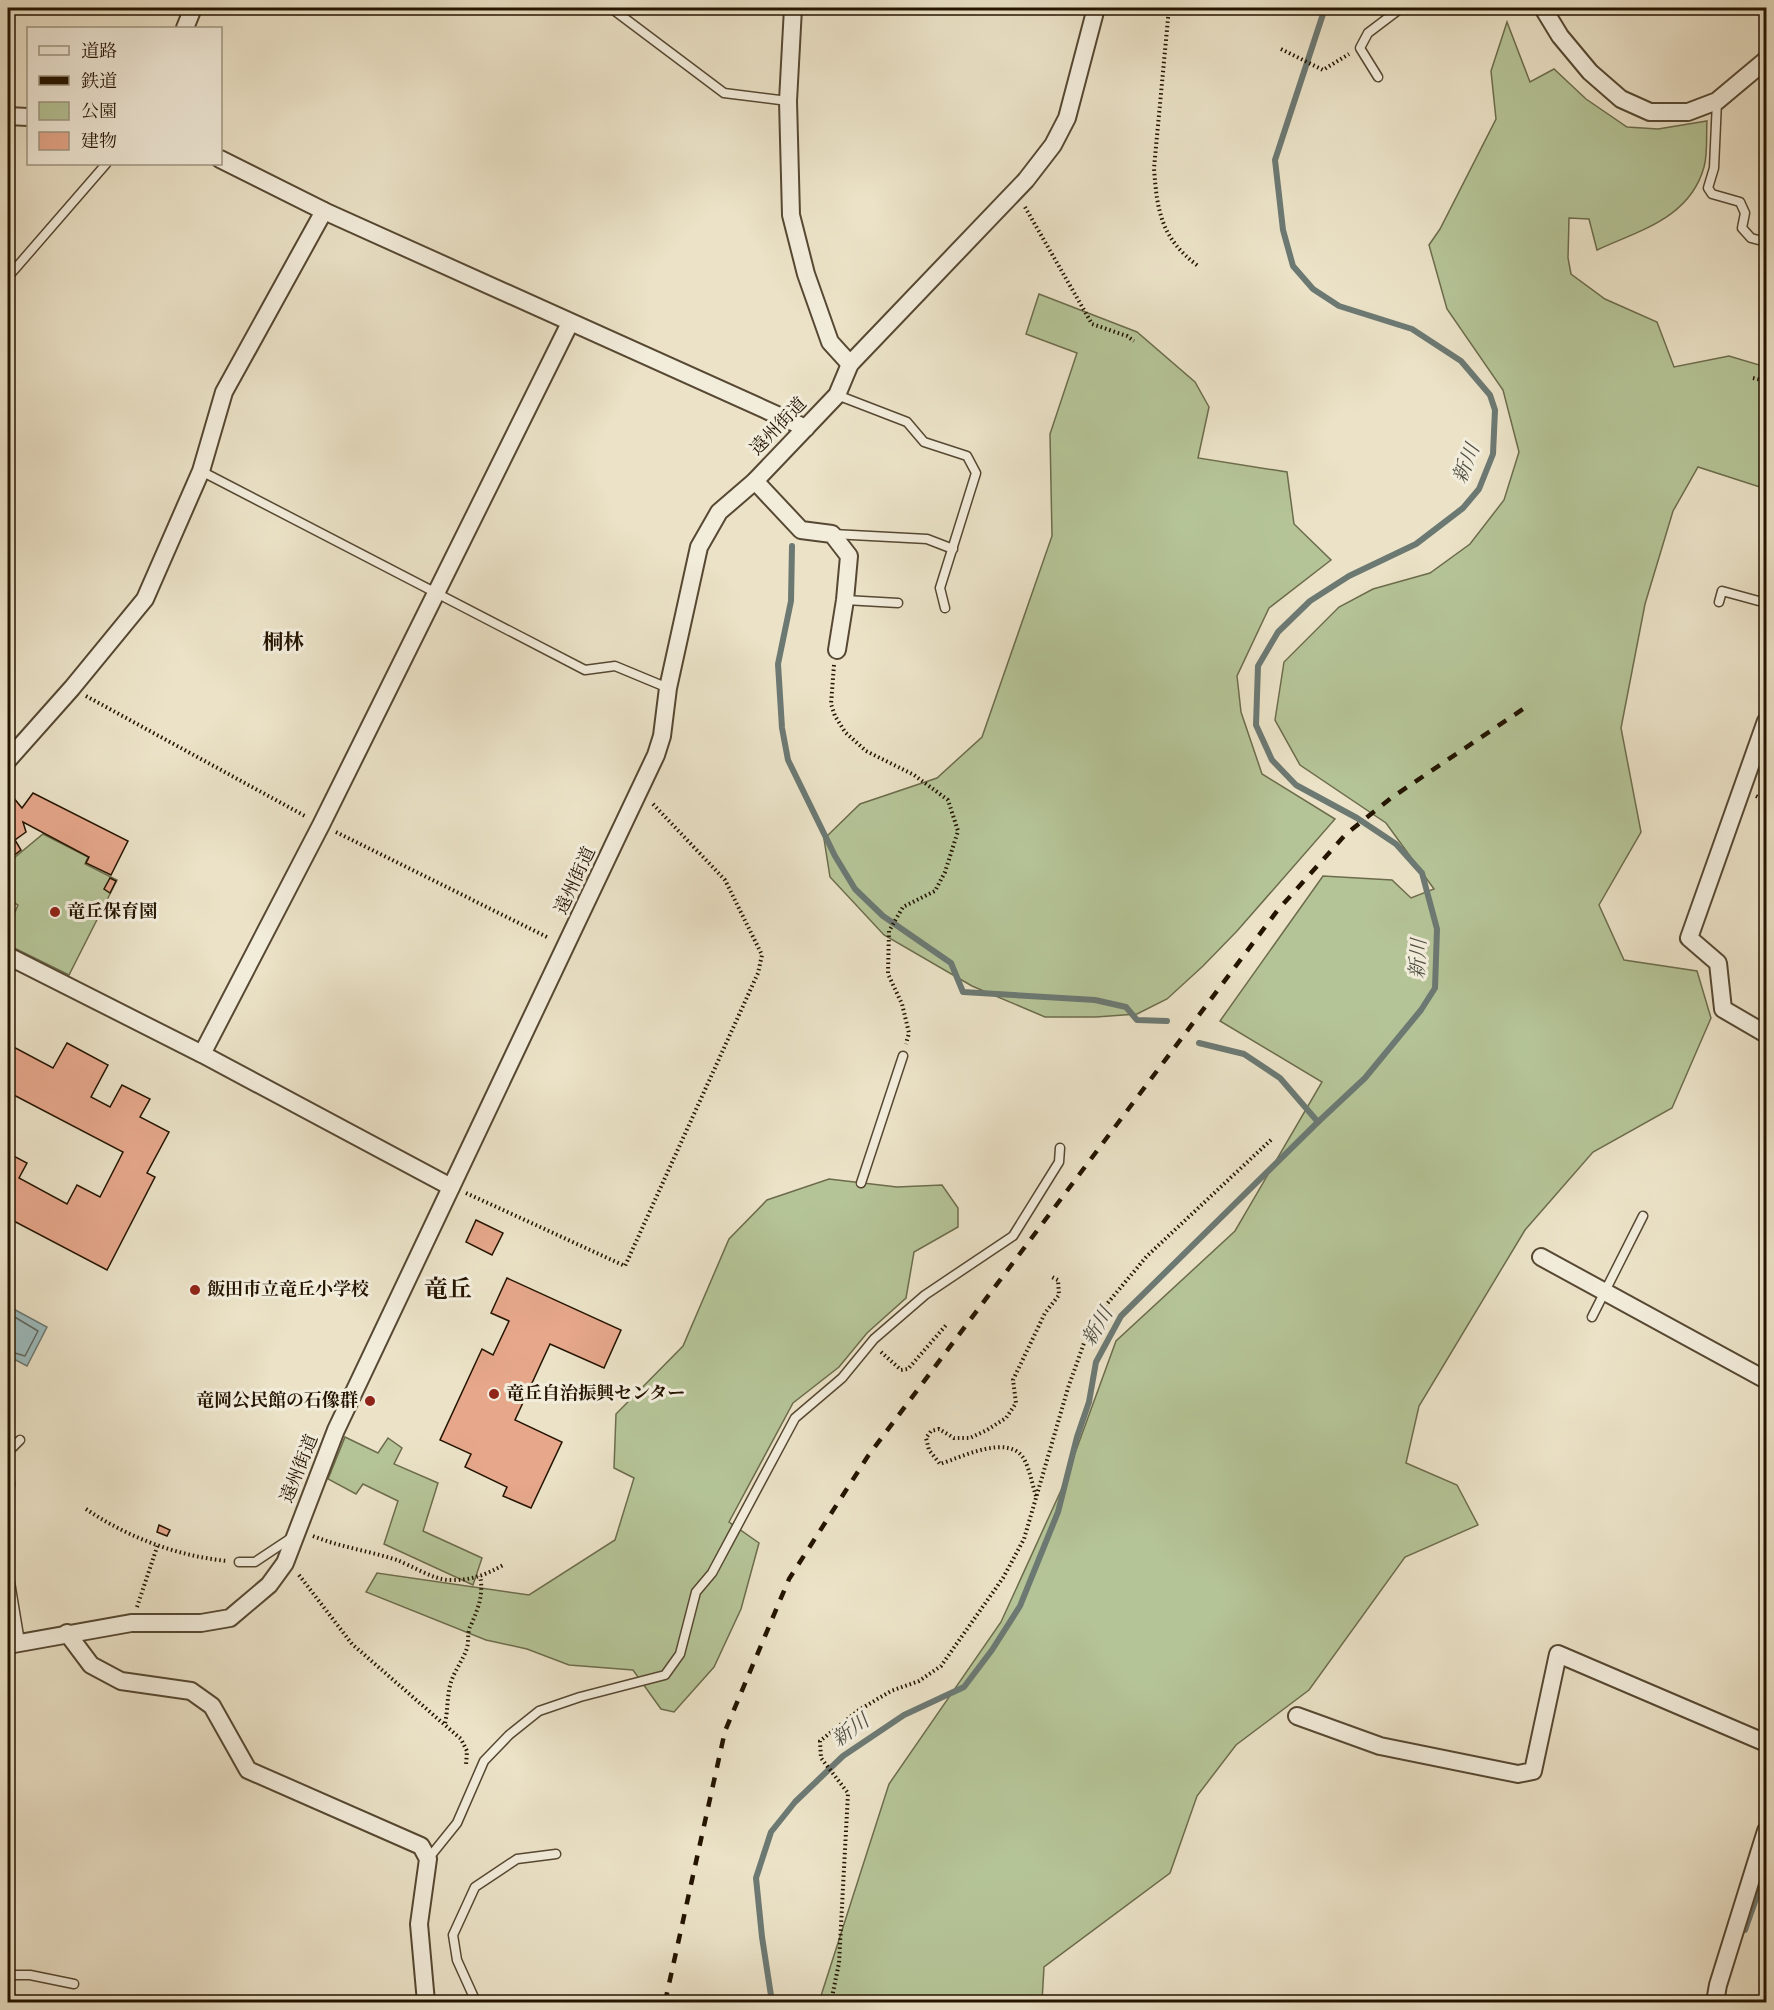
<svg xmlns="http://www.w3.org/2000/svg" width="1774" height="2010" font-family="'IM FELL English','Noto Serif JP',serif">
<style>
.green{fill:#b5c497;stroke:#6c6c4c;stroke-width:1.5}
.water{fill:#9cbcbf;stroke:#6c7973;stroke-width:1.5}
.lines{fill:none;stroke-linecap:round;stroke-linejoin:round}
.shore{stroke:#606860;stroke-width:1.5}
.stream{stroke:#6c7973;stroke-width:6}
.building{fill:#e6a78b;stroke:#241400;stroke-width:1.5}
.service-casing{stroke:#564832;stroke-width:11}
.minor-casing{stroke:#564832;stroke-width:20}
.path{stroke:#241400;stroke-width:4;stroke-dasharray:1.5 3;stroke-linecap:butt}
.service{stroke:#f2ecdb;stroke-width:8}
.minor{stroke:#f2ecdb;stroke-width:16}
.rail{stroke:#241400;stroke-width:4.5;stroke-dasharray:10 10;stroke-linecap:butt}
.poi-dot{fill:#8f2418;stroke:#f2ecdb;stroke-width:2}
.labels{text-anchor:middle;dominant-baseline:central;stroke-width:6;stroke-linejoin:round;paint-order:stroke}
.street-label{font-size:18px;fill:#241400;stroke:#f2ecdb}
.poi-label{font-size:18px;font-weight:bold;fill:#241400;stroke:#f2ecdb;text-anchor:start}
.water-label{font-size:20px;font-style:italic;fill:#4e4f43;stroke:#f2ecdb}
.quarter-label{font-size:21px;font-weight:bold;fill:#241400;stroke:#f2ecdb}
.district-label{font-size:24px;font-weight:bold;fill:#241400;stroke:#f2ecdb}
</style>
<rect width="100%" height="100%" fill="#ebe2c7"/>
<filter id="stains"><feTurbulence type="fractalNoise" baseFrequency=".00333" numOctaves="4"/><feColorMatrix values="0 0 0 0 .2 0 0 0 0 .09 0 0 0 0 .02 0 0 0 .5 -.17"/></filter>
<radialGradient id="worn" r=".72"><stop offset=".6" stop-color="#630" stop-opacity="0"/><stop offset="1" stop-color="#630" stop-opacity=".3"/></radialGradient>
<!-- green -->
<g class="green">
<path d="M 1507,22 L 1530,82 L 1554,69 L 1586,99 L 1627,127 L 1658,129 L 1707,121 C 1706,135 1708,153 1704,167 C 1690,218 1640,230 1597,250 L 1589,219 L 1569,218 L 1568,258 L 1571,274 L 1605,299 L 1657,322 L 1674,367 L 1729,356 L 1766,367 L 1766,489 L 1698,467 L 1673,511 L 1645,604 L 1621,728 L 1641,832 L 1599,905 L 1624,960 L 1697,971 L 1711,1018 L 1672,1108 L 1593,1152 L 1525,1230 L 1419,1406 L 1406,1463 L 1457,1485 L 1478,1525 L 1405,1557 L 1309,1690 L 1236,1745 L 1197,1796 L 1170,1873 L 1044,1967 L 1042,2002 L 819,2002 L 889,1784 L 1001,1622 L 1063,1486 L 1116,1341 L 1235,1231 L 1322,1082 L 1220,1021 L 1323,876 L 1392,880 L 1411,898 L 1434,889 L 1386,823 L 1300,765 L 1275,720 L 1284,662 L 1339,607 L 1373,589 L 1430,573 L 1470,544 L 1504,500 L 1519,452 L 1503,390 L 1447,309 L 1429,245 L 1440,229 L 1496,119 L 1491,71 Z"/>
<polygon points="1039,294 1137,332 1195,382 1209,407 1198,458 1287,472 1294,524 1331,560 1269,608 1237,676 1241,712 1262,774 1335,819 1237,931 1203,966 1167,999 1137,1014 1096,1017 1045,1017 972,986 884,935 830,877 824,839 860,804 937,778 982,737 1052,536 1050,434 1077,353 1026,334"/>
<polygon points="43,834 88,857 85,864 117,880 69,975 8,945 8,928 18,905 8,899 8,863"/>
<polygon points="829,1179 897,1187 942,1185 958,1208 958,1227 914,1252 906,1298 867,1333 839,1367 793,1403 729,1522 759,1543 741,1609 714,1667 674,1712 661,1709 633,1670 569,1665 527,1649 486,1640 366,1592 377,1573 529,1595 615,1540 634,1478 614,1468 616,1414 683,1346 729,1239 767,1200"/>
<polygon points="345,1437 378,1453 388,1438 402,1448 394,1464 438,1483 423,1531 482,1558 473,1585 384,1544 398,1501 363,1484 356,1494 328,1479"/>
</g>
<!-- water -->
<polygon class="water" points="8,1306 47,1327 27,1366 8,1356"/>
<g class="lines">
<!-- shore -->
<polyline class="shore" points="8,1313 38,1331 25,1356 8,1351"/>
<!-- stream -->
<g class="stream">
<polyline points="792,546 791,601 778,664 782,728 788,760 835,856 855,889 883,916 951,963 963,992 1095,1000 1126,1007 1137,1020 1167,1021"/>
<polyline points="1199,1043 1244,1054 1280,1078 1318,1122"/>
<polyline points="1764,1869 1766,1861"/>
<polyline points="1745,1930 1759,1890"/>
<polyline points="772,2002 762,1937 756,1878 771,1832 795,1802 843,1756 904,1715 964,1687 992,1650 1020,1606 1058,1512 1077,1437 1089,1402 1096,1362 1121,1316 1318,1122 1365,1078 1421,1010 1435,988 1437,929 1422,873 1396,844 1357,818 1296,785 1272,760 1256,725 1258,666 1278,632 1310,601 1349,576 1416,544 1463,508 1479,489 1493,454 1495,410 1490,395 1461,361 1412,329 1339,306 1313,289 1293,266 1283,230 1275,160 1325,8"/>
</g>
</g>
<!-- building -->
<g class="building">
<polygon points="8,791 22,808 33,793 128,841 111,875 86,863 89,857 23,822 26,832 15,840 21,850 8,860"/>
<polygon points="110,878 116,881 110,893 104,889"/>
<polygon points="67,1043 108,1065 91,1097 110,1107 122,1085 150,1099 140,1117 169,1132 147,1173 155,1177 107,1270 8,1218 8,1153 27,1163 19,1178 67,1204 77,1185 100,1197 123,1152 8,1092 8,1044 53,1068"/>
<polygon points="476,1220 503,1233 492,1255 466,1242"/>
<polygon points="507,1278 621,1330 604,1368 550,1344 515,1420 562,1442 531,1508 503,1496 507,1487 465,1467 471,1454 440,1440 482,1349 493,1355 509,1321 491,1313"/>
<polygon points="159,1525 170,1530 167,1536 157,1532"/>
</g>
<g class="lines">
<defs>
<g id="service">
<polyline points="611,8 724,93 788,101"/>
<polyline points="1378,77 1360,48 1368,33 1401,8"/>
<polyline points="1717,101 1714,168 1708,188 1712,194 1740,202 1745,213 1742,228 1751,238 1766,242"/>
<polyline points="8,277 106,164"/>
<polyline points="837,395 907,422 924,442 967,456 976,473 940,588 945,608"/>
<polyline points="201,471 585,670 615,666 668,688"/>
<polyline points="833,534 927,539 953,549"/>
<polyline points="845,600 898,603"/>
<polyline points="1719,602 1722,591 1766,603"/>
<polyline points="861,1183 903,1056"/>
<polyline points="1592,1317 1643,1216"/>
<polyline points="8,1452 10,1485 8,1496"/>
<polyline points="8,1452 20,1440"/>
<polyline points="239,1562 255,1562 291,1538"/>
<polyline points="8,1570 20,1642"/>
<polyline points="428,1859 457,1823 484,1761 509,1735 539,1711 580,1697 665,1675 680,1654 696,1592 712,1573 795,1418 842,1378 874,1339 925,1295 1013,1236 1059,1162 1060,1148"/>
<polyline points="8,1975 30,1975 74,1984"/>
<polyline points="476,2002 457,1960 453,1935 475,1887 517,1859 556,1854"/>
</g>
<g id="minor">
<polyline points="793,8 788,101 791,215 806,274 830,342 850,364"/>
<polyline points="1543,8 1560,36 1590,72 1621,99 1650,112 1688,112 1717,101 1766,60"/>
<polyline points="185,28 193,8"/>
<polyline points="8,116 28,117"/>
<polyline points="220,159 324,211 806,428"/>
<polyline points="755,481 801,530 832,534 849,556 845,600 837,650"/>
<polyline points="1766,721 1689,938 1718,963 1723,1009 1766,1034"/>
<polyline points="8,760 72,688 145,599 201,471 224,392 324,211"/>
<polyline points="8,956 202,1054 451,1187"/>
<polyline points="202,1054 321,825 570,323"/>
<polyline points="1541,1257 1766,1380"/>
<polyline points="67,1633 91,1665 121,1681 191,1691 212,1706 248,1770 421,1846 428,1859 419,1924 426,2002"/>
<polyline points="8,1645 131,1623 201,1623 230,1618 269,1585 285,1563 336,1430 656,755 662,736 668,688 699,547 719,512 755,481 837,395 850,364 1026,180 1053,145 1067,118 1096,8"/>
<polyline points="1297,1716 1380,1746 1518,1774 1533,1771 1558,1654 1766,1743"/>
<polyline points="1715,2002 1718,1985 1766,1831"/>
</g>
</defs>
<!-- service casing -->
<use href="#service" class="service-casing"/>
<!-- minor casing -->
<use href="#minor" class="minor-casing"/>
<!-- path -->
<g class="path">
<path d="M 1169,8 L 1154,168 C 1157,211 1161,238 1198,266"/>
<polyline points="1281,49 1323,70 1349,54"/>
<polyline points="1025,207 1092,324 1127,336 1134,341"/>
<polyline points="1753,378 1766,381"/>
<polyline points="834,665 831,704 835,716 845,732 866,751 914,775 948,800 958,831 945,872 935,891 903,907 889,931 888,974 902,1004 909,1033 906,1044"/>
<polyline points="86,696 305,816"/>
<polyline points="1756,796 1766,801"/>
<polyline points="336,832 549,938"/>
<polyline points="466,1193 625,1266 758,973 762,955 725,880 653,804"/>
<polyline points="881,1352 901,1370 908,1369 947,1324"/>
<path d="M 1036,1496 C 1032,1484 1030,1470 1024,1459 C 1009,1433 962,1457 940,1464 L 929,1450 L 926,1438 L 931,1431 L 939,1429 L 954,1438 L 970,1438 L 987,1430 L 1006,1418 L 1016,1403 L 1013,1380 L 1045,1313 L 1059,1295 L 1058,1280 L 1052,1277"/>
<path d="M 86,1509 C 127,1537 177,1556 227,1561"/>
<path d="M 313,1536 C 340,1547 369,1551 397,1560 C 412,1566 433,1579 448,1580 C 470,1581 486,1575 505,1564"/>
<polyline points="299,1575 352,1644 461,1739 467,1751 466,1765"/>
<polyline points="137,1607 158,1544"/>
<path d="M 445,1723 C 448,1710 447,1694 451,1682 C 455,1670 463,1660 467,1648 C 469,1641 467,1631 471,1625 C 478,1609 484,1594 480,1576"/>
<polyline points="831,2002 839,1963 848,1793 821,1758 820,1741 859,1710 891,1691 919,1681 941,1666 1003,1578 1024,1539 1068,1388 1091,1323 1147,1256 1273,1138"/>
</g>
<!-- service -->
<use href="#service" class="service"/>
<!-- minor -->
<use href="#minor" class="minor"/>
<!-- rail -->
<polyline class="rail" points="665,2002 725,1731 789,1579 868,1456 1277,911 1346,834 1391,798 1526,707"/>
</g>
<!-- markers -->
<g class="poi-dot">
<circle cx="55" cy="912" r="6"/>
<circle cx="195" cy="1290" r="6"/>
<circle cx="494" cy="1394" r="6"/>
<circle cx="370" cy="1401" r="6"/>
</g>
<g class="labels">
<!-- street labels -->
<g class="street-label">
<text transform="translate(779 427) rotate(-46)">遠州街道</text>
<text transform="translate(576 881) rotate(-65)">遠州街道</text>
<text transform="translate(300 1469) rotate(-68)">遠州街道</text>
</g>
<!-- poi labels -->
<g class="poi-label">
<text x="67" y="912">竜丘保育園</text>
<text x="207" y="1290">飯田市立竜丘小学校</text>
<text x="506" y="1394">竜丘自治振興センター</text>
<text x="358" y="1401" text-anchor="end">竜岡公民館の石像群</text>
</g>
<!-- water labels -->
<g class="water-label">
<text transform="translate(1467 464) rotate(-68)">新川</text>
<text transform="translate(1419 959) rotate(-87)">新川</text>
<text transform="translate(1098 1327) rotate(-59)">新川</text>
<text transform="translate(851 1731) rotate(-36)">新川</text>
</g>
<!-- quarter labels -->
<g class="quarter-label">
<text x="283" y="643">桐林</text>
</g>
<!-- district labels -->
<g class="district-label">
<text x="448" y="1290">竜丘</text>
</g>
</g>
<!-- margin -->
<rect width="1774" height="2010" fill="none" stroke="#ebe2c7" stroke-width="30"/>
<rect x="9" y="9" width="1756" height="1992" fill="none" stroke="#241400" stroke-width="3"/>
<rect x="15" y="15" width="1744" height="1980" fill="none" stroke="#241400" stroke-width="1.5"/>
<!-- legend -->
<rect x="27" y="27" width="195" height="138" fill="#f2ecdb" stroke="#a09683" stroke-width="1.5"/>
<rect x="39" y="46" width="30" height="9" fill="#f2ecdb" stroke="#a09683" stroke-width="1.5"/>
<text x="81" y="57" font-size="18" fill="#241400">道路</text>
<rect x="39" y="76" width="30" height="9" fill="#241400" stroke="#a09683" stroke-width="1.5"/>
<text x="81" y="87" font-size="18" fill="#241400">鉄道</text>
<rect x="39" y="102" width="30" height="18" fill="#b5c497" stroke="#a09683" stroke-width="1.5"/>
<text x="81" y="117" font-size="18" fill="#241400">公園</text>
<rect x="39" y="132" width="30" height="18" fill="#e6a78b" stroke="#a09683" stroke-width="1.5"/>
<text x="81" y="147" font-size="18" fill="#241400">建物</text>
<rect width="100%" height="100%" filter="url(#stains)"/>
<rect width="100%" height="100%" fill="url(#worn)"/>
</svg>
